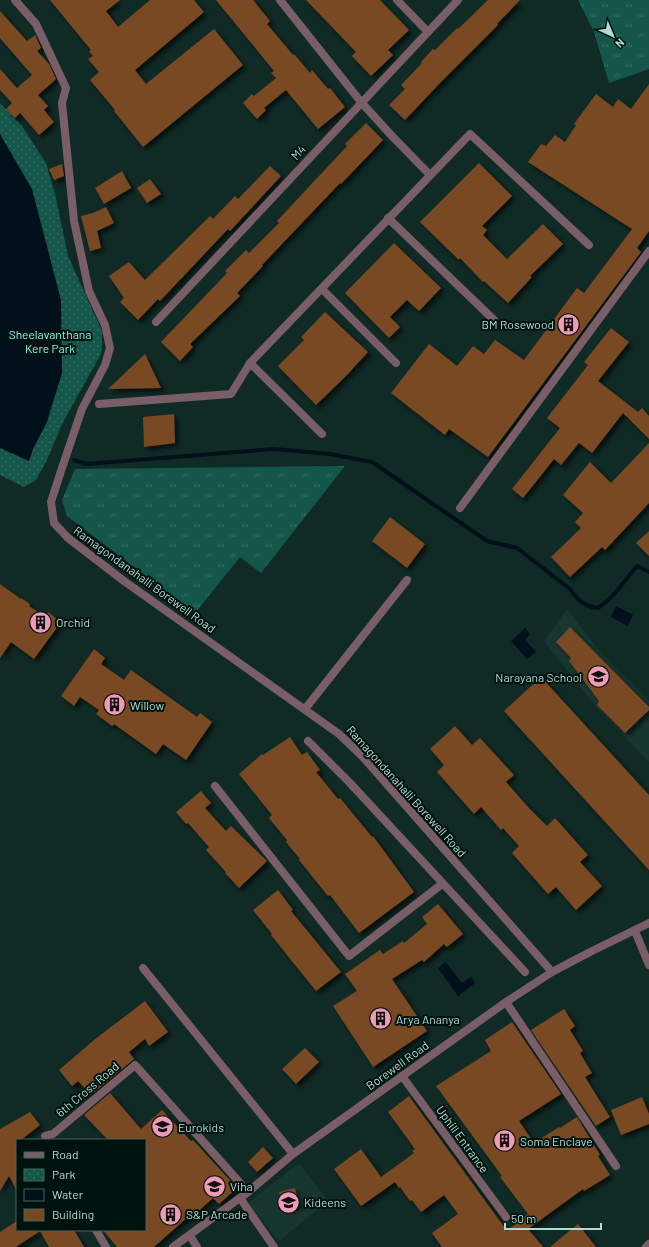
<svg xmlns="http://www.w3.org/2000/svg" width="649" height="1247" font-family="Barlow,sans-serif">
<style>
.built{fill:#183630}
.grass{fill:url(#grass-tufts)}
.park{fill:url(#park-dots)}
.water{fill:#01101b}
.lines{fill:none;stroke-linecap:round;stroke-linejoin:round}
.stream{stroke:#01101b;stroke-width:4}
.building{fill:#784920;filter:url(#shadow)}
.minor{stroke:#7a5e67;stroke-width:8}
.tertiary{stroke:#7a5e67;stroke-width:8}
.labels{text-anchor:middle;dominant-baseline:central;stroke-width:4;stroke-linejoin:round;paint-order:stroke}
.street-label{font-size:12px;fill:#b4dbd1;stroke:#00120e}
.poi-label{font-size:12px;fill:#b4dbd1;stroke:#00120e;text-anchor:start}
.park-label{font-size:12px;fill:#81f8df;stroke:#00120e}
</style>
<defs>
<pattern id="grass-tufts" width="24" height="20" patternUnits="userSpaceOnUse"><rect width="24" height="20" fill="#14564a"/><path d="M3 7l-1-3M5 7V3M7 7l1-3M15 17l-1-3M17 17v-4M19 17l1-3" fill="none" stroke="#346e63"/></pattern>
<pattern id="park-dots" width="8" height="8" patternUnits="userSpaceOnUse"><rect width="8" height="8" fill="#14564a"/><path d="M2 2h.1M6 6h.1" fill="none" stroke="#346e63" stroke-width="1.8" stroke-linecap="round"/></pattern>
<filter id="shadow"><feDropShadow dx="3.5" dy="3.5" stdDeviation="2" flood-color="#0009"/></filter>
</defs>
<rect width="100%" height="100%" fill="#102a25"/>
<!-- built -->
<g class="built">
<polygon points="567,609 601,653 649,701 649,762 597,708 544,641"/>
<polygon points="299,1163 328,1201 279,1241 248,1203"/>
</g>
<!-- grass -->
<g class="grass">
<polygon points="578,0 649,0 649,69 609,83 594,32"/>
<polygon points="345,466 261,573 240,557 195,613 67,516 62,500 75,469"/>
</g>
<!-- park -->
<polygon class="park" points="0,103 22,126 46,163 56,198 68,256 102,331 102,348 100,356 62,424 47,460 36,480 24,487 0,475"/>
<!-- water -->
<g class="water">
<polygon points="0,134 32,189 61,300 62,373 47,422 33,449 29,461 0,448"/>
<polygon points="616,606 633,615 628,626 611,617"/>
<polygon points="525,628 530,634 525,640 536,652 527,659 511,641"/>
<polygon points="446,962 462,983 471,977 475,983 458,996 438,968"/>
</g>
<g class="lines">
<!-- stream -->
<path class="stream" d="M 74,460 L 86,464 L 274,449 L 330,454 L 372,462 L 487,541 L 517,548 L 570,589 C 578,601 584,606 598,608 C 615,597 624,581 637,566 L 649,572"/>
</g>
<!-- building -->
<g class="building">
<polygon points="50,0 120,0 106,11 118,27 150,0 194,0 204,12 135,70 146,84 214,29 243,65 143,147 114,111 115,110 90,80 99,72 88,59 93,56 89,51 91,50"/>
<polygon points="216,0 253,0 270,21 267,24 293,55 294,54 310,73 312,70 328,89 330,88 345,107 318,129 286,90 264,108 266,110 257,119 243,103 252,94 254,96 276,78 271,73 274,71"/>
<polygon points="306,0 380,0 409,30 388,50 393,55 371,76 352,56 356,52"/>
<polygon points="488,0 520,0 497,24 498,25 441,82 405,120 389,105 405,89 401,85 422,63 421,62 433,49 435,50 457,28 458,29"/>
<polygon points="0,11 27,41 35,35 41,48 37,51 49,64 56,79 38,95 48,106 44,110 54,122 39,135 20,113 15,118 6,109 12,103 0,90 0,69 17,88 32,75 0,38"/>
<polygon points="649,84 649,231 637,248 641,252 488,457 449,429 445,435 391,393 429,344 457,366 473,346 484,354 495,340 524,360 577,288 584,293 632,229 528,162 541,144 546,146 555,135 565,142 576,125 574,124 596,94 613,107 618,99 631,109"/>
<polygon points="366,123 383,140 341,184 340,183 262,265 263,266 237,293 240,296 190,344 193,347 180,361 161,342 227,273 225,271 246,250 249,253 279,223 277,221 347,146 345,144"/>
<polygon points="479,163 512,196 482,226 487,230 483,235 507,259 543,224 563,244 530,276 532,277 508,303 484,281 483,282 460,258 459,260 420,222"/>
<polygon points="62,164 64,176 54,180 49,169"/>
<polygon points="270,166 281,176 230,231 228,229 160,301 158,299 138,320 120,302 124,298 109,276 129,262 145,280 210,216 213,219 235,196 238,199"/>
<polygon points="122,171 131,188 104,204 95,188"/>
<polygon points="150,179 161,194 147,203 137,188"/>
<polygon points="106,207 114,223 97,231 101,248 90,251 81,216 93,213"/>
<polygon points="394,243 441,288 419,311 407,300 390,317 400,327 389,338 345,293"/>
<polygon points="325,312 368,352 345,377 316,405 278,366 304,340 301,337"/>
<polygon points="611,328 629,342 598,381 638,412 642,408 649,416 649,439 623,413 592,453 579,443 561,465 554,459 523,498 512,489 560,428 547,418 588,365 584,362"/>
<polygon points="145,354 161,388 108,389"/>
<polygon points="174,414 175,443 144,447 143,417"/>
<polygon points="649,443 649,503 605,550 602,547 570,577 551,557 581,528 575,522 583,513 563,495 590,462 611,483"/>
<polygon points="390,517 425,544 407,568 372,541"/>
<polygon points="649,531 649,556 636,543"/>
<polygon points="0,584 21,599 21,598 30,604 29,606 45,617 48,612 61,622 34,659 11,642 0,658"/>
<polygon points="570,627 649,707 649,710 625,733 597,705 599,701 569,661 571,658 556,642"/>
<polygon points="94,649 105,658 101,664 124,680 131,670 197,717 200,713 212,722 186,760 163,744 156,754 114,724 112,726 96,714 99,710 80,697 74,706 61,696"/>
<polygon points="541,677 649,795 649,870 504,711"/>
<polygon points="455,726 472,745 480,738 514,775 506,782 529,808 547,826 555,818 588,855 580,862 602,886 576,910 556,887 548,894 512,853 519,846 503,828 501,830 481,807 474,814 437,772 444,765 430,749"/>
<polygon points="290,737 302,755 307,752 320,770 316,772 338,799 340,798 372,837 373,836 414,892 359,933 330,895 328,896 299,860 300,859 286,842 287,840 269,818 272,815 239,774 262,754 263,755"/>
<polygon points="201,791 211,803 205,808 226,831 231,826 267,861 239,888 225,873 226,872 206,850 209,847 188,823 186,824 176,812"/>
<polygon points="278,890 293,910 291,911 341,972 316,991 271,935 272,934 253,910"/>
<polygon points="438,904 463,934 447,947 444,944 424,962 422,960 392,979 427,1031 373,1067 333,1006 357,991 345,974 380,950 383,954 403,941 404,943 427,924 422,917"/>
<polygon points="145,1001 168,1032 149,1046 145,1039 129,1052 134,1059 91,1095 78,1081 72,1086 59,1070 94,1040"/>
<polygon points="564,1009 575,1026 570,1030 583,1051 580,1053 592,1073 585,1077 610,1117 596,1126 531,1030"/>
<polygon points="512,1022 561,1094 519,1121 534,1143 559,1127 560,1128 577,1117 600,1155 598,1156 610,1175 584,1191 583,1189 528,1229 543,1247 442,1247 432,1233 458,1214 444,1195 421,1212 412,1200 410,1201 400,1187 399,1188 395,1182 361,1206 334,1169 361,1149 381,1177 414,1153 412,1151 415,1149 388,1112 409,1096 507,1231 528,1214 500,1177 502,1176 436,1086 491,1051 485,1040"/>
<polygon points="305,1048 319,1062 296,1084 282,1069"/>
<polygon points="110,1093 141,1129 162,1110 191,1141 193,1140 237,1188 219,1204 213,1198 192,1217 190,1215 154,1247 117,1247 103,1230 145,1230 145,1140 108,1140 84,1115"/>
<polygon points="642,1097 649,1114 649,1124 621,1135 611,1110"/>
<polygon points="30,1112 40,1125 21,1140 17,1140 17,1191 9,1176 0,1191 0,1129"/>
<polygon points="263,1147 273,1158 257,1172 248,1162"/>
<polygon points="295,1188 299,1206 284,1210 279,1192"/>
<polygon points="17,1221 17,1230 74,1230 84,1247 49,1247 40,1231 16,1247 0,1247 0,1232"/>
<polygon points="578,1224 596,1247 550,1247"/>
</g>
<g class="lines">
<!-- minor -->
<g class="minor">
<polyline points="280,0 361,102 391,135 430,175"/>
<polyline points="397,0 428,32"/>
<polyline points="388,218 494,320"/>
<polyline points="322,289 396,363"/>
<polyline points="156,322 458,0"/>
<polyline points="250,363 322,434"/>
<polyline points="99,404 231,394 250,363 470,134 589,245"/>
<polyline points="460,508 649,251"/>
<polyline points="305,709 407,580"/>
<polyline points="308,741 350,783 525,972"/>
<polyline points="215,786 349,956 442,884"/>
<polyline points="635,931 649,965"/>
<polyline points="143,968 293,1154"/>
<polyline points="506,1002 616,1166"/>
<polyline points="402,1076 506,1217"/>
<polyline points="47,1140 45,1136 53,1134 135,1065 248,1192"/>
<polyline points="240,1198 274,1247"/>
<polyline points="96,1230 106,1247"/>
<polyline points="190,1236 197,1247"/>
<polyline points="646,1247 649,1244"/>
</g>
<!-- tertiary -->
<g class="tertiary">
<polyline points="15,0 36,24 66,88 62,103 74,221 89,291 105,325 110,348 105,365 82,409 62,468 51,502 54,523 68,538 124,581 339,734 362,756 552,972"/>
<polyline points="173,1247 248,1192 293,1154 506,1002 552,972 592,951 649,923"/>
</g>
</g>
<!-- icons -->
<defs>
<symbol id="building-disc" viewBox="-11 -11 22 22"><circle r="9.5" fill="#f09ab7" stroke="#00120e"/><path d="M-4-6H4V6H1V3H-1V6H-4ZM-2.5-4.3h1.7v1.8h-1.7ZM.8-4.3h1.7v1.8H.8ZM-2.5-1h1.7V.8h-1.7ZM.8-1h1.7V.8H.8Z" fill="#111"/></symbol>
<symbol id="school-disc" viewBox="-11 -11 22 22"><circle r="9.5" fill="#f09ab7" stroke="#00120e"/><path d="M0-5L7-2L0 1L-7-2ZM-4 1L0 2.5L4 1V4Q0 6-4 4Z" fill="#111"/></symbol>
</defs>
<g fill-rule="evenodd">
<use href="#building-disc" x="556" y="312" width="25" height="25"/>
<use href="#building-disc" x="28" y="610" width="25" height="25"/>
<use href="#school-disc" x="586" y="664" width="25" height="25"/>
<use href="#building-disc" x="102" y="692" width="25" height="25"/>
<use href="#building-disc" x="368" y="1006" width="25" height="25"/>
<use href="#school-disc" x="150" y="1114" width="25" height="25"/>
<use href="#building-disc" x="492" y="1128" width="25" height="25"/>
<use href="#school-disc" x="202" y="1174" width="25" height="25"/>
<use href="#school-disc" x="276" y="1190" width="25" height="25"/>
<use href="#building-disc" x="158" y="1202" width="25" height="25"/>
</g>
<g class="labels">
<!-- street labels -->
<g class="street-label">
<text transform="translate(298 152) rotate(-47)">M4</text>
<text transform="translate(145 579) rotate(36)">Ramagondanahalli Borewell Road</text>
<text transform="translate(407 791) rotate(48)">Ramagondanahalli Borewell Road</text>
<text transform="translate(397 1065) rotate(-36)">Borewell Road</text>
<text transform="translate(87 1089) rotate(-40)">6th Cross Road</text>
<text transform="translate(463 1139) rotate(54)">Uphill Entrance</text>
</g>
<!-- poi labels -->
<g class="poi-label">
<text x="554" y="324" text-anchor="end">BM Rosewood</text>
<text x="56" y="622">Orchid</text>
<text x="582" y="677" text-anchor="end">Narayana School</text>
<text x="130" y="705">Willow</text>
<text x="396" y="1019">Arya Ananya</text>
<text x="178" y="1127">Eurokids</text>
<text x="520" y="1141">Soma Enclave</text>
<text x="230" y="1186">Viha</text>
<text x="304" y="1202">Kideens</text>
<text x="186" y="1214">S&amp;P Arcade</text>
</g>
<!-- park labels -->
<g class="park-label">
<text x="50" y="334">Sheelavanthana<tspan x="50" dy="14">Kere Park</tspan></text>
</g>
</g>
<!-- legend -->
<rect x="16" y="1139" width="130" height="92" fill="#00120e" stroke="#48625c"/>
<rect x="24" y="1152" width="20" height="6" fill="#7a5e67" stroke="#48625c"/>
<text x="52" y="1159" font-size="12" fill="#b4dbd1">Road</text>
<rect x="24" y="1169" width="20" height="12" fill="url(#park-dots)" stroke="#48625c"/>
<text x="52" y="1179" font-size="12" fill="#b4dbd1">Park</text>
<rect x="24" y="1189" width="20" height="12" fill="#01101b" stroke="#48625c"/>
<text x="52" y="1199" font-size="12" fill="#b4dbd1">Water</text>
<rect x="24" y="1209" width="20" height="12" fill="#784920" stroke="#48625c"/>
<text x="52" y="1219" font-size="12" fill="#b4dbd1">Building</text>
<!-- north arrow -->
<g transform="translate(613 36) rotate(136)" stroke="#00120e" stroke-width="3" paint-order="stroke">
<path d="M0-3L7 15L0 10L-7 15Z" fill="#b4dbd1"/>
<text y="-6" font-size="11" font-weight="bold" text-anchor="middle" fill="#b4dbd1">N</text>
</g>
<!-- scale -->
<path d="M505 1223v6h96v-6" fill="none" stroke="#b4dbd1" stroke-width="2"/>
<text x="511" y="1223" font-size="12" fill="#b4dbd1" stroke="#00120e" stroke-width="3" paint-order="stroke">50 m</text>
</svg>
